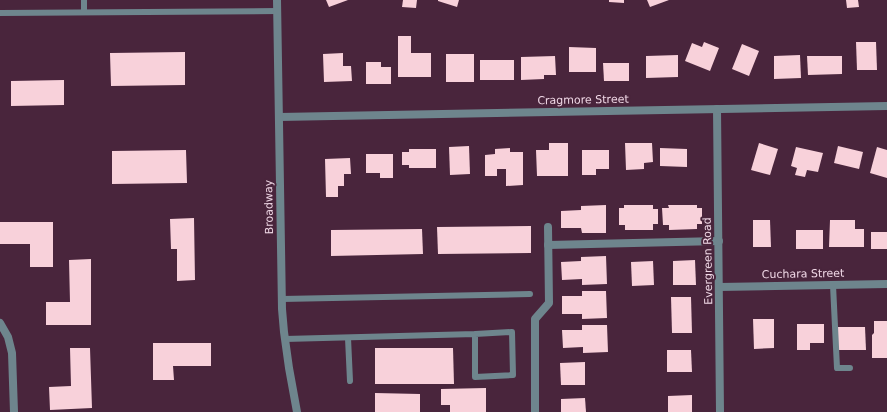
<svg xmlns="http://www.w3.org/2000/svg" width="887" height="412" font-family="'DejaVu Sans',sans-serif">
<style>
.building{fill:#f8d1da}
.lines{fill:none;stroke-linecap:round;stroke-linejoin:round}
.service{stroke:#6e858d;stroke-width:6}
.minor{stroke:#6e858d;stroke-width:8}
.tertiary{stroke:#6e858d;stroke-width:8}
.labels{text-anchor:middle;dominant-baseline:central;stroke-width:4;stroke-linejoin:round;paint-order:stroke}
.street-label{font-size:11px;fill:#efd7e5;stroke:#49253c}
</style>
<rect width="100%" height="100%" fill="#49253c"/>
<!-- building -->
<g class="building">
<polygon points="326,0 348,0 329,7"/>
<polygon points="403,0 417,0 416,8 402,7"/>
<polygon points="438,0 459,0 457,7 438,1"/>
<polygon points="609,0 624,0 624,3 609,2"/>
<polygon points="647,0 669,0 650,7"/>
<polygon points="846,0 858,0 859,7 847,8"/>
<polygon points="398,36 411,36 411,53 431,53 431,77 398,77"/>
<polygon points="704,42 719,48 710,71 685,61 692,43 702,47"/>
<polygon points="856,42 876,42 877,70 857,70"/>
<polygon points="742,44 759,51 749,76 732,69"/>
<polygon points="569,47 596,48 596,72 569,72"/>
<polygon points="185,52 185,85 111,86 110,53"/>
<polygon points="343,53 343,66 351,66 352,81 324,82 323,54"/>
<rect x="446" y="54" width="28" height="28"/>
<polygon points="678,55 678,77 646,78 646,56"/>
<polygon points="800,55 801,78 774,79 774,56"/>
<polygon points="555,56 556,75 544,75 544,79 521,80 521,57"/>
<polygon points="807,56 842,56 842,74 808,75"/>
<rect x="480" y="60" width="34" height="20"/>
<polygon points="366,62 381,62 381,67 391,67 391,84 366,84"/>
<polygon points="603,63 629,63 629,81 604,81"/>
<polygon points="64,80 64,105 11,106 11,81"/>
<polygon points="549,143 568,143 568,176 537,176 536,150 549,150"/>
<polygon points="625,143 652,143 653,162 644,163 644,169 626,170"/>
<polygon points="759,143 778,149 770,175 751,170"/>
<polygon points="469,146 470,174 450,175 449,147"/>
<polygon points="838,146 863,152 859,169 834,163"/>
<polygon points="796,147 823,153 818,172 807,170 805,177 795,175 797,168 791,166"/>
<polygon points="877,147 887,150 887,178 870,173"/>
<polygon points="510,148 510,152 523,152 523,185 506,186 506,169 497,169 497,176 485,176 485,155 495,154 495,149"/>
<polygon points="660,148 687,149 687,167 660,166"/>
<polygon points="409,149 436,149 436,168 409,168 409,165 402,165 402,152 409,152"/>
<polygon points="186,150 187,183 112,184 112,151"/>
<polygon points="582,150 609,150 609,169 596,169 596,175 582,175"/>
<polygon points="366,154 393,154 393,178 380,178 380,173 366,173"/>
<polygon points="350,158 351,174 344,174 344,186 338,186 338,197 326,197 325,159"/>
<polygon points="606,205 606,233 582,233 581,228 561,228 561,211 581,210 581,206"/>
<polygon points="624,205 653,205 653,209 658,209 658,224 653,224 653,230 625,230 625,225 619,225 619,208 624,208"/>
<polygon points="668,205 697,205 697,208 702,208 702,224 697,224 697,229 669,230 669,225 663,225 662,208 669,208"/>
<polygon points="194,218 195,280 177,281 177,249 171,249 170,219"/>
<polygon points="753,220 770,220 771,247 753,247"/>
<polygon points="830,220 855,220 855,229 864,229 864,247 829,247"/>
<polygon points="0,222 53,222 53,267 30,267 30,244 0,244"/>
<polygon points="531,226 531,253 438,254 437,227"/>
<polygon points="422,229 423,254 331,256 331,230"/>
<rect x="796" y="230" width="27" height="19"/>
<rect x="871" y="232" width="16" height="17"/>
<polygon points="606,256 607,284 582,285 582,279 562,280 561,262 581,261 581,257"/>
<polygon points="91,259 91,325 46,325 46,302 70,302 69,260"/>
<polygon points="695,260 696,285 673,285 673,261"/>
<polygon points="653,261 654,285 632,286 631,262"/>
<polygon points="582,291 606,291 607,318 582,319 582,314 562,314 562,296 582,296"/>
<polygon points="671,297 691,297 692,333 672,333"/>
<polygon points="753,319 774,319 774,348 754,349"/>
<polygon points="874,321 887,321 887,358 872,358 872,335 874,333"/>
<polygon points="797,324 824,324 824,343 810,343 810,350 797,350"/>
<polygon points="582,325 607,325 608,352 583,353 583,347 563,348 562,330 582,330"/>
<polygon points="838,327 865,327 866,350 838,350"/>
<polygon points="153,343 211,343 211,366 173,366 174,380 153,380"/>
<polygon points="70,348 90,348 92,408 50,410 49,387 71,386"/>
<polygon points="375,348 453,348 454,384 375,384"/>
<polygon points="667,350 691,350 692,372 667,372"/>
<polygon points="585,362 585,385 561,385 560,363"/>
<polygon points="486,388 486,412 450,412 450,405 441,405 441,389"/>
<polygon points="375,393 420,394 420,412 375,412"/>
<polygon points="692,395 692,412 668,412 668,396"/>
<polygon points="585,398 586,412 561,412 561,399"/>
</g>
<g class="lines">
<!-- service -->
<g class="service">
<polyline points="84,0 84,12"/>
<polyline points="0,13 278,11"/>
<polyline points="833,285 837,368 850,368"/>
<polyline points="282,299 530,294"/>
<polyline points="348,338 350,381"/>
<polyline points="285,339 475,334 475,377 513,375 512,332 475,334"/>
</g>
<!-- minor -->
<g class="minor">
<polyline points="717,109 720,412"/>
<polyline points="279,117 887,106"/>
<polyline points="548,245 719,241"/>
<polyline points="719,287 887,284"/>
<polyline points="0,323 8,337 12,353 14,412"/>
<polyline points="535,412 535,319 549,303 548,227"/>
</g>
<!-- tertiary -->
<polyline class="tertiary" points="277,0 282,309 284,332 289,368 297,412"/>
</g>
<g class="labels">
<!-- street labels -->
<g class="street-label">
<text transform="translate(583 100) rotate(-1)">Cragmore Street</text>
<text transform="translate(269 207) rotate(-91)">Broadway</text>
<text transform="translate(708 261) rotate(-91)">Evergreen Road</text>
<text transform="translate(803 274) rotate(-1)">Cuchara Street</text>
</g>
</g>
</svg>
